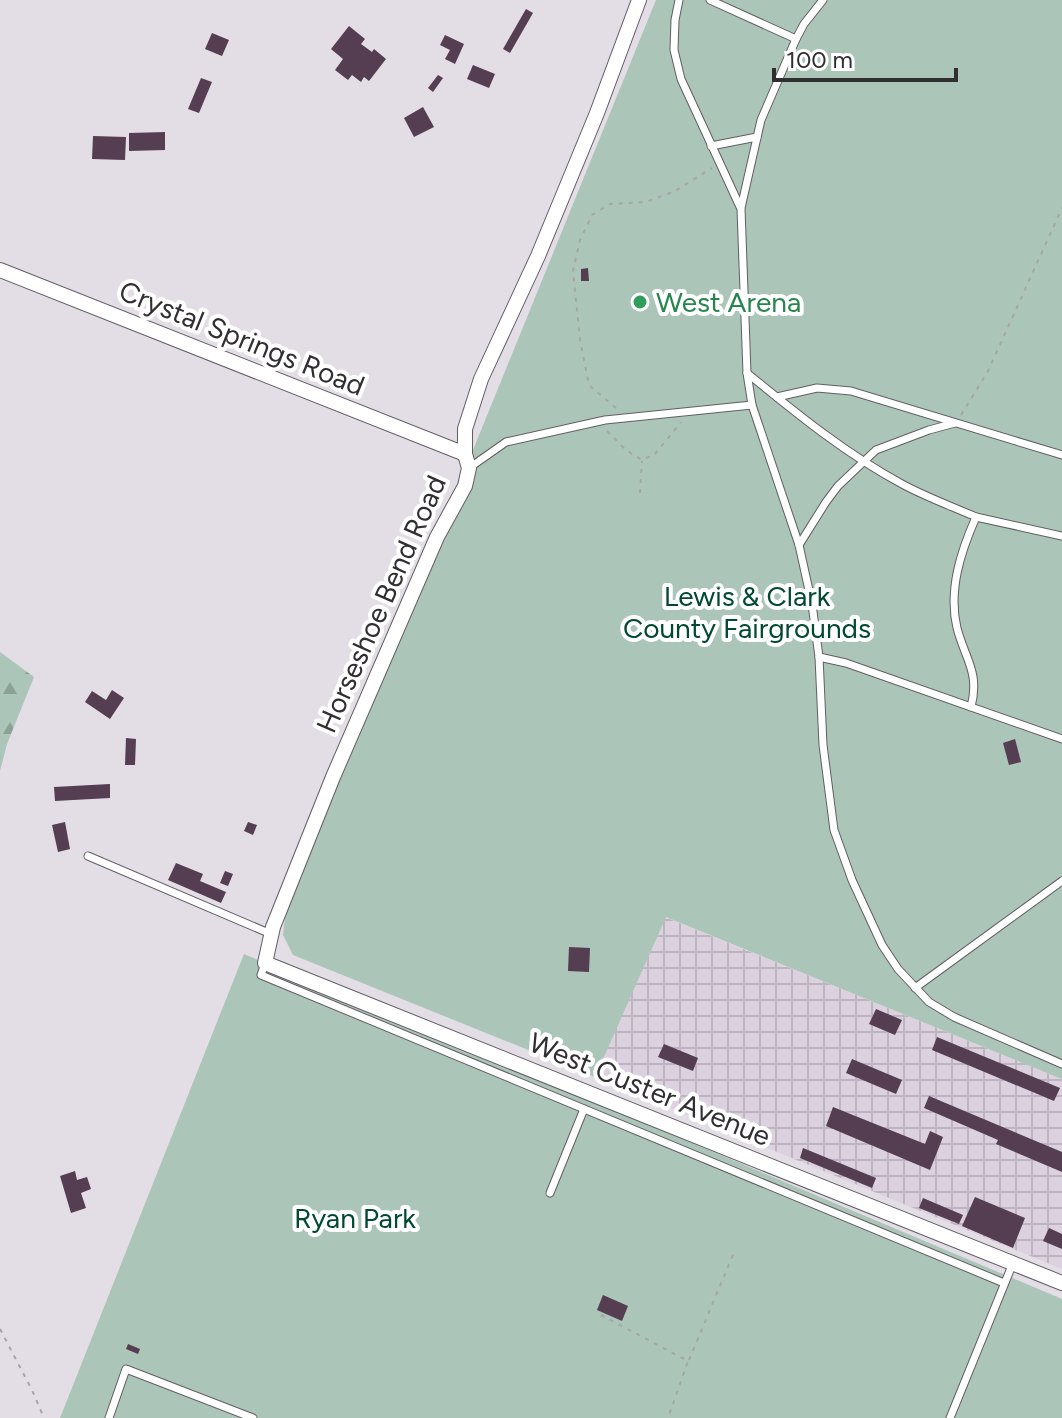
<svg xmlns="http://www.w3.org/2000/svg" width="1062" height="1418" font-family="Figtree,sans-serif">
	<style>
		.industrial { fill: url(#industrial-grid) }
		.forest { fill: url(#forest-firs) }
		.park { fill: #abc5b8 }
		.building { fill: #553d52 }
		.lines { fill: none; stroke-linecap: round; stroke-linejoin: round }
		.lane-casing { stroke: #635d65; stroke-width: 9 }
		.street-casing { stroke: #635d65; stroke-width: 16 }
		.path { stroke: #a8a4aa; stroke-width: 2; stroke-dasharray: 4 6; stroke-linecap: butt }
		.lane { stroke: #fff; stroke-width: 7 }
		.street { stroke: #fff; stroke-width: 14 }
		.leisure-dot { fill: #2e9e5b; stroke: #fff; stroke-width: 3 }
		.labels { text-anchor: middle; stroke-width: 8; stroke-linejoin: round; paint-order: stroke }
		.leisure-label { font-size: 28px; fill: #27864d; stroke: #fff; text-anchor: start }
		.street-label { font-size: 28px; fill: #302e31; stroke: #fff }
		.park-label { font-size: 28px; fill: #014931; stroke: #fff }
	</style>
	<defs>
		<pattern id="industrial-grid" width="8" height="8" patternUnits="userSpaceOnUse" patternTransform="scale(2)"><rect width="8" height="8" fill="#dcd1df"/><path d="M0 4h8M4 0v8" fill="none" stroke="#bdb4c0"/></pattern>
		<pattern id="forest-firs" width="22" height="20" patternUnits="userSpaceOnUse" patternTransform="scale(2)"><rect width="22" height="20" fill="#abc5b8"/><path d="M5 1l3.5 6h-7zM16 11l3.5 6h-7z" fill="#8ca096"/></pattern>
	</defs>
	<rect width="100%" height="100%" fill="#e3dde5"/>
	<polygon class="industrial" points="665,917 1062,1079 1062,1269 595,1077"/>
	<polygon class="forest" points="0,652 34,677 7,744 0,771"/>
	<g class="park">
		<polygon points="656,0 1062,0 1062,1079 666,917 595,1077 293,955 283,935 286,910"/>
		<polygon points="244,954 1062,1299 1062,1418 60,1418"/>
	</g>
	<g class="building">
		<polygon points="526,9 533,13 510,53 503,49"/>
		<polygon points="349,26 365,39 361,44 372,52 374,49 386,59 369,81 364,77 361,82 352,75 348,80 335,70 343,59 331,49"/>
		<polygon points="212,33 229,40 222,56 205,49"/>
		<polygon points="445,35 464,44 455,64 445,59 450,50 440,45"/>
		<polygon points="473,65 495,74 489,88 467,79"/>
		<polygon points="438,75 443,78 433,92 428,88"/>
		<polygon points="201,78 212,82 199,113 188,109"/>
		<polygon points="423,107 434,127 414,137 404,118"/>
		<polygon points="165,132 165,150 129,151 129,133"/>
		<polygon points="93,136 126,137 125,160 92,159"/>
		<polygon points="588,268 589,281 581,281 581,269"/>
		<polygon points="112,690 124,698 110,719 85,702 92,691 106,700"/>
		<polygon points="126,738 136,739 135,765 125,765"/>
		<polygon points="1015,739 1021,762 1009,765 1003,743"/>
		<polygon points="110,784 110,798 55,801 54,787"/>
		<polygon points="65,822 70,849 58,852 52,825"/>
		<polygon points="248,822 257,825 253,835 244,831"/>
		<polygon points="176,863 203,874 200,881 226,892 221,903 168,880"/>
		<polygon points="225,871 233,874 228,886 220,883"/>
		<polygon points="569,947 590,948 589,972 568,971"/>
		<polygon points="876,1009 902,1020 895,1035 869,1024"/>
		<polygon points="937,1037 1060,1088 1054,1101 932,1050"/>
		<polygon points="664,1044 698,1058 693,1071 658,1057"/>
		<polygon points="852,1059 902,1080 896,1094 846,1073"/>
		<polygon points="929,1096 1062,1152 1062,1172 996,1144 998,1140 924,1108"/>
		<polygon points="833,1107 925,1144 930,1131 943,1137 930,1170 826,1126"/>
		<polygon points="803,1148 876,1178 872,1188 800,1158"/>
		<polygon points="75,1171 77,1180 87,1177 91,1189 81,1193 86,1208 71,1213 60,1176"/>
		<polygon points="975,1197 1025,1218 1013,1248 962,1226"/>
		<polygon points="923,1198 963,1215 959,1224 919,1208"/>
		<polygon points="1049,1228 1062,1234 1062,1249 1043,1241"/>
		<polygon points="603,1295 628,1306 622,1321 597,1310"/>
		<polygon points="128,1344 140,1349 138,1354 126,1349"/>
	</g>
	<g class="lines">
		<defs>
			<g id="lane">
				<polyline points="679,0 675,20 674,50 681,79 741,209 747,373 752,405 799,545 812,604 819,657 823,745 834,830 852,880 882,945 898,969 929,1002 954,1017 1062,1064"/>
				<polyline points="710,0 796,39"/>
				<polyline points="711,146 757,137"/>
				<polyline points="741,208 761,120 796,39 804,24 823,0"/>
				<path d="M747,373C796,413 846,454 902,484C926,497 951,506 976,517C961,551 948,590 957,628C965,659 980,672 971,707"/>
				<polyline points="777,397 817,388 851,391 1062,455"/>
				<polyline points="469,468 506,442 605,420 752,405"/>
				<polyline points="976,517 1062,536"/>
				<polyline points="799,545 826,502 838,486 876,450 929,430 955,423"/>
				<polyline points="819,657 846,663 1062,739"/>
				<polyline points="88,856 271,934"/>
				<polyline points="265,963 261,975 1004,1283"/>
				<polyline points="915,988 1062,881"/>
				<polyline points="550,1193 584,1109"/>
				<polyline points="109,1418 126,1369 253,1418"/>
				<polyline points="950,1418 1013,1263"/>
			</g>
			<g id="street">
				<polyline points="639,0 597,113 538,256 481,379 465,429 465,454 469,468 465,486 437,537 333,777 273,927 265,963 1062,1283"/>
				<polyline points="0,270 465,454"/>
			</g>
		</defs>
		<use href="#lane" class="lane-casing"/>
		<use href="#street" class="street-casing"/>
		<g class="path">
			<polyline points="616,408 589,385 580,340 573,271 580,240 592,215 610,204 646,202 675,191 712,168"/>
			<polyline points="961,415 988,371 1062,208"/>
			<polyline points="607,431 626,450 642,460 655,454 681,422"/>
			<polyline points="640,493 642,461"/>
			<polyline points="601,1315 688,1361 668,1418"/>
			<polyline points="0,1329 32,1390 44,1418"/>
			<polyline points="689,1360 735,1250"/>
		</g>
		<use href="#lane" class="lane"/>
		<use href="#street" class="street"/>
	</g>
	<circle class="leisure-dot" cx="640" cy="302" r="8"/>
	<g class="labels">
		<g class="leisure-label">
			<text x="656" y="312">West Arena</text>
		</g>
		<g class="street-label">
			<text transform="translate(242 338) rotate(22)" y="10">Crystal Springs Road</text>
			<text transform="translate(381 604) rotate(-66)" y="10">Horseshoe Bend Road</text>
			<text transform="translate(650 1089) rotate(22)" y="10">West Custer Avenue</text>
		</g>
		<g class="park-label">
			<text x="747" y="606">Lewis &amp; Clark<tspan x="747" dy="32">County Fairgrounds</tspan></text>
			<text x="355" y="1228">Ryan Park</text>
		</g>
	</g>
	<path d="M774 68v12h182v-12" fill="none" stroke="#302e31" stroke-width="4"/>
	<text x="786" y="68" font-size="24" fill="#302e31" stroke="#ffffff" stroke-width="6" paint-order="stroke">100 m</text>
</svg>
